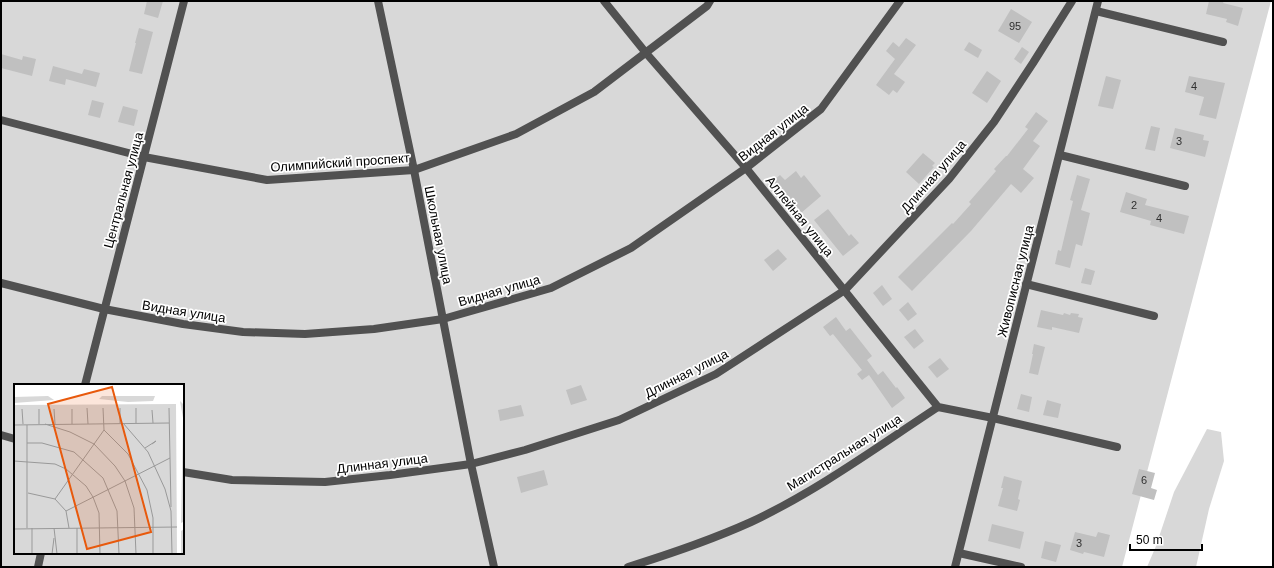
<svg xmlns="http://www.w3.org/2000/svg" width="1274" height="568" font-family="Arial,sans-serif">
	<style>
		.green { fill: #d8d8d8; fill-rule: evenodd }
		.building { fill: #c0c0c0 }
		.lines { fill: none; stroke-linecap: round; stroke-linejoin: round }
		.minor { stroke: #515151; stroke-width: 8 }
		.labels { text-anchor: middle; stroke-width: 3.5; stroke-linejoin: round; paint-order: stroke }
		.number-label { font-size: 11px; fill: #303030 }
		.street-label { font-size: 13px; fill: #000; stroke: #fff }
		.inset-road { fill: none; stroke: #999; stroke-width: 1 }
		.view { fill: #e8590c; fill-opacity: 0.15; stroke: #e8590c; stroke-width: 2 }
		.inset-edge { fill: none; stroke: #000; stroke-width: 2 }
	</style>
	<rect width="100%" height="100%" fill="#fff"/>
	<g class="green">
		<path d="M1,1H1271L1122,567H1ZM15,385H183V553H15Z"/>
		<polygon points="1207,429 1221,432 1224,461 1209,509 1196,567 1147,567 1156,546 1174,492"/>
	</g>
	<g class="building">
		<polygon points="147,1 163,1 158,18 144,14"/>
		<polygon points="1209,1 1224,1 1223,3 1243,8 1238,26 1226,22 1227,19 1206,14"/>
		<polygon points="1011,9 1032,22 1019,43 998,31"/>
		<polygon points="139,28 153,32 142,74 129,71 136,43 135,43"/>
		<polygon points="906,38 916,45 894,74 905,82 897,93 893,90 889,95 876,85 895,59 886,51 893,42 899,47"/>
		<polygon points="969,42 982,50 978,58 964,50"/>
		<polygon points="1022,47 1029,52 1021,64 1014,59"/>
		<polygon points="1,54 22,60 23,56 36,59 32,76 1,68"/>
		<polygon points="53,66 82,74 84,69 100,73 96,87 66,79 65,85 49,81"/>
		<polygon points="987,71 1001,81 987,103 972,93"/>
		<polygon points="1106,76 1121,80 1113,109 1098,106"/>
		<polygon points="1189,76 1225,83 1216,119 1199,115 1204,97 1185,92"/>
		<polygon points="92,100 104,103 100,118 88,115"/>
		<polygon points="123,106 138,110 134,126 118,122"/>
		<polygon points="1036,112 1048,121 1033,141 1040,146 1023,169 1034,178 1021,193 1011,184 971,231 912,291 898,277 952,223 953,224 971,204 969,202 996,171 994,169 1006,156 1007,156 1028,129 1025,127"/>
		<polygon points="1151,126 1160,128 1155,151 1145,149"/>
		<polygon points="1175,128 1204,135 1203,140 1209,141 1205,157 1170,148"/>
		<polygon points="923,153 935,163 932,166 934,167 919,184 906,172"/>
		<polygon points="796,171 801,178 804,175 821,196 801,213 793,204 790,206 778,192 781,190 773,181 780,175 785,180"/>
		<polygon points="1077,175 1090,179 1081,210 1090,213 1082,246 1076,244 1070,268 1055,264 1058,250 1061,251 1066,230 1073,201 1070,200"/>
		<polygon points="1126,192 1147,199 1145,205 1189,216 1184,234 1150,225 1151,221 1120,212"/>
		<polygon points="828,209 849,236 851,234 859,243 843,256 814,220"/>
		<polygon points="778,249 787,259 773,271 764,260"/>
		<polygon points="1085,268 1095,271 1091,285 1081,283"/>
		<polygon points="882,285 892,299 883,306 873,293"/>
		<polygon points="908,302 917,314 908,321 899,310"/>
		<polygon points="1041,310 1063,315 1064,313 1070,315 1071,313 1079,314 1078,317 1083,318 1079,333 1052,327 1052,330 1037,327"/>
		<polygon points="836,317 846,331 850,328 872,356 867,360 878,375 883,371 896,388 897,387 905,398 892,408 869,375 862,380 857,374 862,370 833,334 830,336 823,327"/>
		<polygon points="915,329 924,341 914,349 904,337"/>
		<polygon points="1034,344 1045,347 1038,375 1029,373 1033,354 1032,354"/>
		<polygon points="940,358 949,369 937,378 928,367"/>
		<polygon points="581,385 587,400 571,405 566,390"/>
		<polygon points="1021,394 1032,397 1029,412 1017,409"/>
		<polygon points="1047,400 1061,404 1058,418 1043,415"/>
		<polygon points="521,405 524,416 500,421 498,410"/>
		<polygon points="1139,469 1155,473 1151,488 1157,490 1154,500 1132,494"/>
		<polygon points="544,470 548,485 521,493 517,477"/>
		<polygon points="1004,476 1022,481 1018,499 1020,500 1017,511 998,506 1003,488 1001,488"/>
		<polygon points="992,524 1024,532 1020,549 988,541"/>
		<polygon points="1075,532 1096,537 1098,532 1110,535 1104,557 1084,552 1083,554 1070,550"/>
		<polygon points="1045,541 1061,545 1056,562 1041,558"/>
	</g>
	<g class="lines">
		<g class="minor">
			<polyline points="378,1 414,170 471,464 494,567"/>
			<polyline points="604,1 646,53 746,168 938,407 993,418 1117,447"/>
			<polyline points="1096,11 1223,42"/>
			<polyline points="1,120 144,157 267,180 414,170 516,134 594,92 707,6 710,1"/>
			<polyline points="1060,155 1185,186"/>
			<polyline points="1,283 104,309 183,324 243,332 305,334 374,329 443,319 551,288 631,248 746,168 821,109 900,1"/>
			<polyline points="1026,284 1154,316"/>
			<polyline points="85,385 184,1"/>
			<polyline points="1,435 15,439"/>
			<polyline points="183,472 232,480 325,482 390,475 471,464 525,450 619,420 716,374 845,290 949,179 994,122 1033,63 1072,1"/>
			<polyline points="959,553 1021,567"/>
			<polyline points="38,567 41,553"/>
			<path d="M628,567C670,554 711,540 751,522C817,491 877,447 938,407"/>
			<polyline points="955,567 1098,1"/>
		</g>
	</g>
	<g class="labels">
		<g class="number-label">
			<text x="1015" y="30">95</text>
			<text x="1194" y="90">4</text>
			<text x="1179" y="145">3</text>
			<text x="1134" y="209">2</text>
			<text x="1159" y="222">4</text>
			<text x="1144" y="484">6</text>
			<text x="1079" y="547">3</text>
		</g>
		<g class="street-label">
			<text transform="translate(773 132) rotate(-38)" y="5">Видная улица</text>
			<text transform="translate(340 162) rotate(-4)" y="5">Олимпийский проспект</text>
			<text transform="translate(933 176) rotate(-49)" y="5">Длинная улица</text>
			<text transform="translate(123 190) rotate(-75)" y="5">Центральная улица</text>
			<text transform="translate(800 216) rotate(51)" y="5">Аллейная улица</text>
			<text transform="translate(439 235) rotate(79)" y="5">Школьная улица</text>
			<text transform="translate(1015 281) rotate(-76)" y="5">Живописная улица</text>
			<text transform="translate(499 290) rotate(-16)" y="5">Видная улица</text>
			<text transform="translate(184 311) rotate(9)" y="5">Видная улица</text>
			<text transform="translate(686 373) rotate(-27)" y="5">Длинная улица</text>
			<text transform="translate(844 452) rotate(-32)" y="5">Магистральная улица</text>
			<text transform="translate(382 463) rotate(-7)" y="5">Длинная улица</text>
		</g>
	</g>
	<g transform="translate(14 384)">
		<rect width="170" height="170" fill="#fff"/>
		<path d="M34,12L40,16L0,19V13ZM88,12H141L139,17L114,18L85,15ZM166,17L170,21V170H167V147L170,145L169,138L167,139L169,34ZM162,20L163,170H0V21Z" fill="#d8d8d8"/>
		<path class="inset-road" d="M73,24L74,40M106,24V39M155,24L157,123M8,25L9,40M40,25L41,40M58,25V40M138,26L139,39M109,39L134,68L151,105L157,127L158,170M122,39V24M25,40V25M31,40L56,48L80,60L101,82L111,97L120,124L122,170M0,41L155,39M13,41V144M90,46L114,70L133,106L139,134V170M13,59H28L60,68L89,94L103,127L105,170M131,64L142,57L138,60M0,77L41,80L52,85L72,102L79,113L85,129L86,170M14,109L41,115L52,127L55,144M41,115L90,46L89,24M52,127L156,74M18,144V170M40,144L43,170M63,144V170M0,145L163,143M38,170L40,154"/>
		<path class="view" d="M98,3L137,148L73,165L34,20Z"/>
		<rect width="170" height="170" class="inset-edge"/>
	</g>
	<rect width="1274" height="568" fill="none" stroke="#000000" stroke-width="4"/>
	<path d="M1130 544v6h72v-6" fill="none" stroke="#000000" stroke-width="2"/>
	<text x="1136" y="544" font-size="12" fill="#000000" stroke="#ffffff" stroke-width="3" paint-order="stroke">50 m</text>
</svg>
